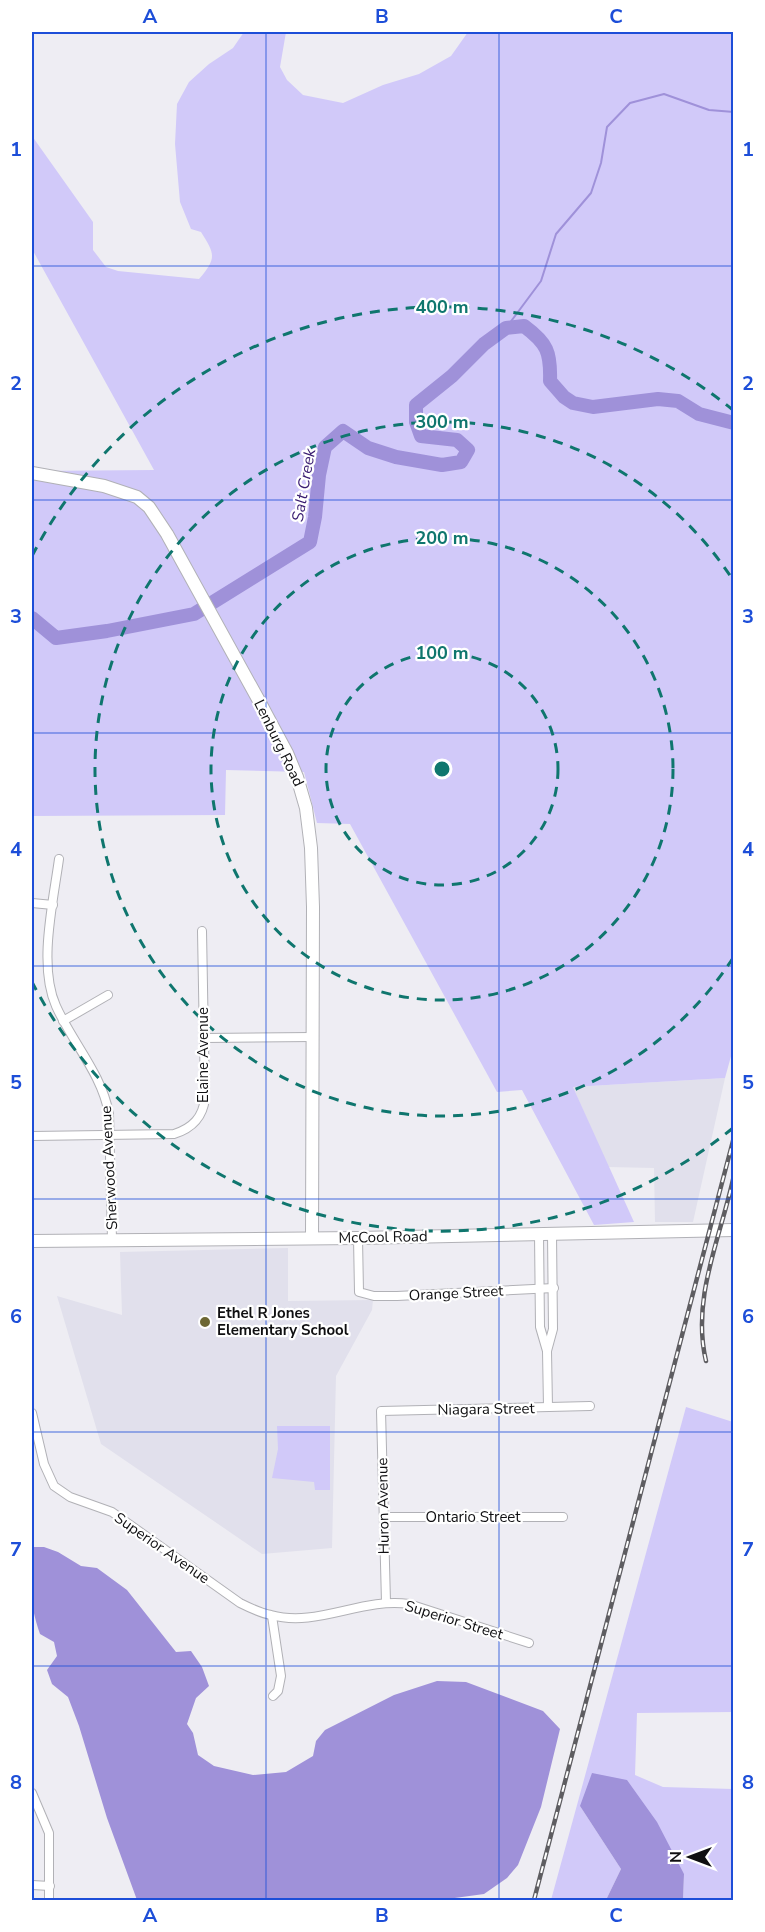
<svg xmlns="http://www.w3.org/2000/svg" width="765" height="1932" font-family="'Nunito Sans',sans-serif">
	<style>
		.built { fill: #e1e0ec }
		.green { fill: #d1c9f9 }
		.water { fill: #9f91d9 }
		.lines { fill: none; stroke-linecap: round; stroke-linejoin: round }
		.stream { stroke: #9f91d9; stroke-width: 2 }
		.river { stroke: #9f91d9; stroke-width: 14 }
		.street-casing { stroke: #b1b1b6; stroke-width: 10 }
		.secondary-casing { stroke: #b1b1b6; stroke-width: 14 }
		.street { stroke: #fff; stroke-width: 8 }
		.secondary { stroke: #fff; stroke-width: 12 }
		.rail-casing { stroke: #5e5d61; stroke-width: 4.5 }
		.rail { stroke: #fff; stroke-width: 2; stroke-dasharray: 7; stroke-linecap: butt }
		.grid { fill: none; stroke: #1d4ed8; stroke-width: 1.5; stroke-opacity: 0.55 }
		.ring { fill: none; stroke: #0f766e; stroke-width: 3; stroke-dasharray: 10 8 }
		.poi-dot { fill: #6d6734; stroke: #fff; stroke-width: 2 }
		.labels { text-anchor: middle; stroke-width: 4.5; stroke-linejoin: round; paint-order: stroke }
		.street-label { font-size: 15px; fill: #0f0f11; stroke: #fff }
		.poi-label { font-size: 15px; font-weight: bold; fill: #0f0f11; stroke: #fff; text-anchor: start }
		.water-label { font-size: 16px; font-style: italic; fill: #381b70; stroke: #fff }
		.centre { fill: #0f766e; stroke: #fff; stroke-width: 3 }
		.ring-label { font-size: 18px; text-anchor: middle; font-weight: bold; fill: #0f766e; stroke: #fff; stroke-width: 4.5; stroke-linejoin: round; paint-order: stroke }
		.neatline { fill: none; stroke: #1d4ed8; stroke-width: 2 }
		.grid-label { font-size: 20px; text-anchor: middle; font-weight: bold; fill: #1d4ed8 }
	</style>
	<rect width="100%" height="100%" fill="#eeedf3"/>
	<g class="built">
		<polygon points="725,1078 693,1222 655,1222 654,1168 608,1167 573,1087"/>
		<polygon points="288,1248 288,1301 373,1300 372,1310 336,1376 332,1548 262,1554 101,1444 57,1296 122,1315 120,1252"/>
	</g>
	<g class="green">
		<path d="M244,32H286L280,67L287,80L303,95L343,103L383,85L419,74L451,56L468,32H733V1049L725,1078L573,1087L634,1222L594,1225L522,1090L497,1092L350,824L317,823L304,772L226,770L225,815L32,816V471L154,470L32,249V136L93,222V250L106,267L118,271L199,279C217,258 215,254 201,232L191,229L180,202L175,144L177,104L189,82L209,64L233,48Z"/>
		<polygon points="686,1407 733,1422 733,1712 637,1713 635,1775 663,1787 733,1789 733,1900 683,1900 684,1874 580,1806 621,1869 606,1900 551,1900"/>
		<polygon points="277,1426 330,1426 330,1490 315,1490 314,1482 272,1478 278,1449"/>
	</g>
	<g class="water">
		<path d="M34,1547H44L58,1552L81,1566L97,1568L127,1590L176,1652L191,1651L202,1667L209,1686L196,1698L187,1724L193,1733L198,1755L214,1766L253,1775L286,1772L313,1756L316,1741L325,1730L394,1695L437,1681L466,1682L543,1711L560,1729L541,1807L518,1865L507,1878L484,1894L440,1900H137L107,1818L79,1726L68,1697L52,1684L47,1670L57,1656L54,1642L40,1634C32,1610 28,1591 34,1566C31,1560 30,1553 34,1547Z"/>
		<polygon points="592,1773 627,1780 657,1822 684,1874 683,1900 606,1900 621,1869 580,1806"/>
	</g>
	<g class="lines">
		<polyline class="stream" points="506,328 541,281 556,234 591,193 601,163 607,127 630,103 664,94 709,110 734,112"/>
		<path class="river" d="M32,618L56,638L107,631L194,614L310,542L315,517L319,475L325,447L343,431L368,448L396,457L442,465L461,462L468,450L457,440L421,436L416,422V405L452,376L484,344L506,328L524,326C547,343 551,352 550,381L564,397L573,403L593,407L658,399L678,401L699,414L734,423"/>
		<defs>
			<g id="street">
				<path d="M59,859C53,903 38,966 56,1006C72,1042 102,1074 109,1114L112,1240"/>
				<polyline points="32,903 53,905"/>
				<polyline points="63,1021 108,995"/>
				<polyline points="204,1038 313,1037"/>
				<path d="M32,1136L174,1134C193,1128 203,1117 205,1098L202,931"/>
				<polyline points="539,1234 540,1327 547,1351"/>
				<polyline points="358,1238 359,1292 374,1296 397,1296 554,1288"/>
				<polyline points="548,1407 547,1351 553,1329 552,1234"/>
				<path d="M32,1413L44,1464L54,1486L70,1497L112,1512L240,1603C250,1608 260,1613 271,1615C317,1628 362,1597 409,1604L529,1643"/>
				<polyline points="384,1517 563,1517"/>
				<polyline points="386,1602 381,1411 590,1406"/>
				<polyline points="272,1616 281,1676 278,1691 273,1696"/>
				<polyline points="32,1793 49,1833 49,1900"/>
				<polyline points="32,1885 50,1886"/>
			</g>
			<g id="secondary">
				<polyline points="32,473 104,486 137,497 149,507 167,534 258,699 287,753 297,777 306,808 311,848 313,907 312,1238"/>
				<polyline points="32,1241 358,1238 734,1230"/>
			</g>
		</defs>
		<use href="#street" class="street-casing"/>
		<use href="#secondary" class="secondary-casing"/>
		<use href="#street" class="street"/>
		<use href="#secondary" class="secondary"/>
		<defs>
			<g id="rail">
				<path d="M706,1361C691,1298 721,1237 734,1175"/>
				<polyline points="534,1900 734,1137"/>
			</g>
		</defs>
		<use href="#rail" class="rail-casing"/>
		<use href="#rail" class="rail"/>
	</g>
	<path class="grid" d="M266,32V1900M499,32V1900M32,266H734M32,500H734M32,733H734M32,966H734M32,1199H734M32,1432H734M32,1666H734"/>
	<g class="ring">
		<circle cx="442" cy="769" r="116"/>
		<circle cx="442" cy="769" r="231"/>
		<path d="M733 958A347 347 0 1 1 733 580"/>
		<path d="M733 1128A462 462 0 0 1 32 982M32 556A462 462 0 0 1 733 410"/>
	</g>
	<circle class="poi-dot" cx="205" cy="1322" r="6"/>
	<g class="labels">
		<g class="street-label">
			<text transform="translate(279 743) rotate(64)" y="5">Lenburg Road</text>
			<text transform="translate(203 1055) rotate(-90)" y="5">Elaine Avenue</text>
			<text transform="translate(109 1168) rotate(-93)" y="5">Sherwood Avenue</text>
			<text transform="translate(383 1237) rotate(-1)" y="5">McCool Road</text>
			<text transform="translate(456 1293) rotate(-3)" y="5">Orange Street</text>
			<text transform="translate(486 1409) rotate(-1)" y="5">Niagara Street</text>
			<text transform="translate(383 1506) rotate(-91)" y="5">Huron Avenue</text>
			<text x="473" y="1522">Ontario Street</text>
			<text transform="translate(162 1548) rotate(35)" y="5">Superior Avenue</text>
			<text transform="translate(454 1620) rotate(17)" y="5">Superior Street</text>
		</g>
		<g class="poi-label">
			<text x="217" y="1318">Ethel R Jones<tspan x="217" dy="17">Elementary School</tspan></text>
		</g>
		<g class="water-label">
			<text transform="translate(303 485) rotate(-80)" y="6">Salt Creek</text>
		</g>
	</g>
	<circle cx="442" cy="769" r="9" class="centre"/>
	<g class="ring-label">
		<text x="442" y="313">400 m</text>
		<text x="442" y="428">300 m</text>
		<text x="442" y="544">200 m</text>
		<text x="442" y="659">100 m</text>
	</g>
	<rect width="765" height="1932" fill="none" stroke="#ffffff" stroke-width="66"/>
	<g transform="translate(690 1857) rotate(270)" stroke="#ffffff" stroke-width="4.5" paint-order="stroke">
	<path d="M0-4.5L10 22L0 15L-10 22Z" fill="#0f0f11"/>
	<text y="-9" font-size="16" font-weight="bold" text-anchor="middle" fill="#0f0f11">N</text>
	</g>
	<rect x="33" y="33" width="699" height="1866" class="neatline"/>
	<g class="grid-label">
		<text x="150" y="23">A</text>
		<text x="382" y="23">B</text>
		<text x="616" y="23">C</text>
		<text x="16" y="156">1</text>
		<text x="748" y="156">1</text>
		<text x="16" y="390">2</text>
		<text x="748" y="390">2</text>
		<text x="16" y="623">3</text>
		<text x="748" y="623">3</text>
		<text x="16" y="856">4</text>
		<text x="748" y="856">4</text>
		<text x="16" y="1089">5</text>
		<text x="748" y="1089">5</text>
		<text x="16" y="1323">6</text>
		<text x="748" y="1323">6</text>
		<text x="16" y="1556">7</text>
		<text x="748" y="1556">7</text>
		<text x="16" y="1789">8</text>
		<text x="748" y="1789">8</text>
		<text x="150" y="1922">A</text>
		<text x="382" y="1922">B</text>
		<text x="616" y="1922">C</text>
	</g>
</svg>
